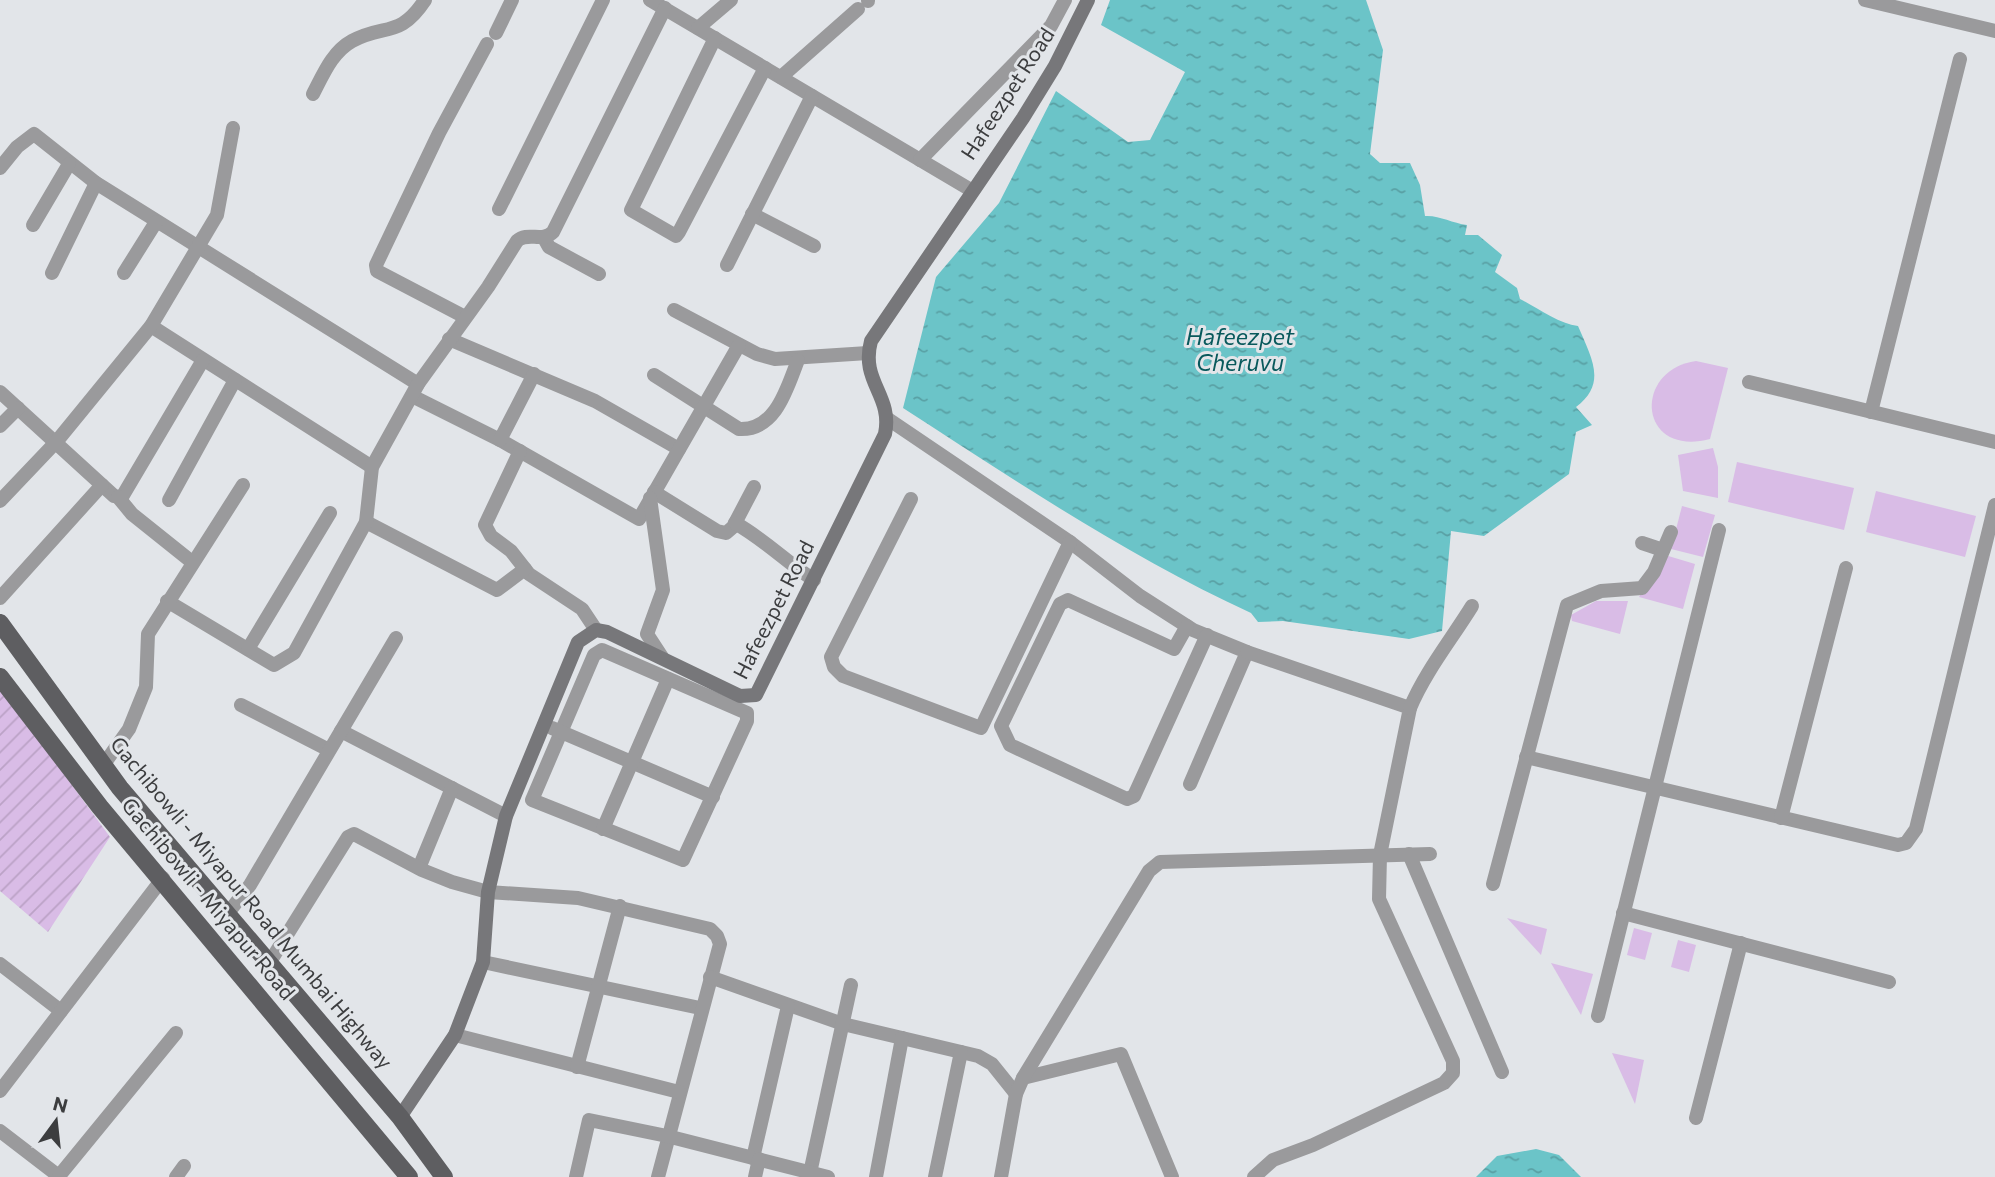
<svg xmlns="http://www.w3.org/2000/svg" width="1995" height="1177" font-family="Commissioner,sans-serif">
	<style>
		.green { fill: #d9bce6 }
		.garden { fill: url(#garden-furrows) }
		.water { fill: url(#water-ripples) }
		.lines { fill: none; stroke-linecap: round; stroke-linejoin: round }
		.street { stroke: #9a9a9c; stroke-width: 14 }
		.secondary { stroke: #77777a; stroke-width: 14 }
		.primary { stroke: #5e5e61; stroke-width: 18 }
		.labels { text-anchor: middle; stroke-width: 6; stroke-linejoin: round; paint-order: stroke }
		.street-label { font-size: 21px; fill: #3c3d3f; stroke: #e2e5e9 }
		.water-label { font-size: 23px; font-style: italic; fill: #08595c; stroke: #e2e5e9 }
	</style>
	<defs>
		<pattern id="garden-furrows" width="10" height="10" patternUnits="userSpaceOnUse" patternTransform="scale(1.75)"><rect width="10" height="10" fill="#d9bce6"/><path d="M-1 1l2-2M0 10L10 0M9 11l2-2" fill="none" stroke="#bba2c6"/></pattern>
		<pattern id="water-ripples" width="26" height="14" patternUnits="userSpaceOnUse" patternTransform="scale(1.75)"><rect width="26" height="14" fill="#6bc4c8"/><path d="M2 4q2-2 4 0t4 0M15 11q2-2 4 0t4 0" fill="none" stroke="#59a0a4"/></pattern>
	</defs>
	<rect width="100%" height="100%" fill="#e2e5e9"/>
	<g class="green">
		<path d="M1696,361L1728,368L1710,439C1638,458 1632,370 1696,361Z"/>
		<polygon points="1713,448 1718,467 1718,498 1683,491 1678,455"/>
		<polygon points="1737,462 1854,488 1844,530 1728,502"/>
		<polygon points="1876,491 1976,516 1965,557 1866,532"/>
		<polygon points="1682,506 1715,515 1703,557 1671,549"/>
		<polygon points="1665,555 1695,564 1683,609 1639,597"/>
		<polygon points="1596,601 1628,601 1620,634 1572,621 1571,615"/>
		<polygon points="1507,918 1547,929 1541,955"/>
		<polygon points="1634,928 1652,933 1645,960 1627,955"/>
		<polygon points="1678,940 1696,945 1689,972 1671,967"/>
		<polygon points="1551,963 1593,974 1581,1015"/>
		<polygon points="1612,1053 1644,1060 1635,1104"/>
	</g>
	<polygon class="garden" points="0,687 110,837 48,932 0,891"/>
	<g class="water">
		<path d="M1110,0H1366L1383,50L1370,154L1380,163H1410L1420,185L1425,216C1439,215 1452,223 1467,225L1465,235H1478L1502,255L1495,272L1517,288L1520,299C1538,308 1559,324 1578,326C1591,357 1608,383 1576,407L1592,425L1576,432L1569,474L1484,536L1451,531L1442,631L1409,639L1283,621L1258,622L1251,613C1129,557 1016,481 903,408L936,277L999,203L1056,91L1128,142L1150,140L1185,72L1101,25Z"/>
		<polygon points="1536,1149 1559,1155 1581,1177 1476,1177 1497,1156"/>
	</g>
	<g class="lines">
		<g class="street">
			<polyline points="650,0 971,190"/>
			<polyline points="1865,0 1995,31"/>
			<polyline points="868,1 868,0"/>
			<polyline points="698,28 731,0"/>
			<polyline points="496,33 512,0"/>
			<polyline points="715,38 631,210 676,236 679,232 765,68"/>
			<polyline points="781,77 858,9"/>
			<path d="M313,94C323,75 332,52 352,41C385,23 399,39 425,0"/>
			<polyline points="920,160 1051,26 1065,0"/>
			<polyline points="0,168 17,147 34,134 96,183 418,384"/>
			<polyline points="499,209 603,0"/>
			<polyline points="752,214 814,246"/>
			<polyline points="33,225 69,164"/>
			<polyline points="544,238 549,247 599,274"/>
			<polyline points="727,265 812,96"/>
			<polyline points="52,273 96,183"/>
			<polyline points="124,273 156,222"/>
			<polyline points="674,310 757,354 775,359 868,353"/>
			<polyline points="465,317 377,271 376,265 439,133 487,44"/>
			<polyline points="151,326 372,467"/>
			<polyline points="449,339 595,401 679,449"/>
			<path d="M654,375L739,429C776,431 787,388 798,360"/>
			<polyline points="1749,382 1995,442"/>
			<polyline points="0,392 114,496 122,497 203,360"/>
			<polyline points="412,396 500,440 639,519 739,345"/>
			<polyline points="1871,412 1960,59"/>
			<polyline points="888,419 1070,542 1140,596 1193,630 1247,652 1190,784"/>
			<polyline points="0,426 18,408"/>
			<polyline points="500,440 534,374"/>
			<polyline points="520,451 485,525 491,536 511,551 529,574 582,609 596,630"/>
			<polyline points="654,492 717,531 726,533 733,527 754,487"/>
			<polyline points="118,497 132,514 192,562"/>
			<polyline points="650,498 663,590 647,634 662,657"/>
			<polyline points="911,499 831,657 834,667 843,676 981,728 1070,542"/>
			<polyline points="169,500 235,380"/>
			<polyline points="0,501 57,441 151,326 217,215 233,128"/>
			<polyline points="366,522 497,590 525,569"/>
			<path d="M735,523C764,539 786,562 814,580"/>
			<polyline points="1642,543 1663,550"/>
			<polyline points="0,598 102,485"/>
			<path d="M167,601L274,665L294,653L366,522L372,467L418,384L488,287L517,241C528,231 542,243 553,232L665,8"/>
			<polyline points="1187,626 1174,649 1068,600 1060,604 1001,726 1010,745 1127,799 1134,796 1207,635"/>
			<polyline points="248,649 330,513"/>
			<polygon points="602,650 747,713 747,721 683,860 532,800 594,655"/>
			<polyline points="1247,652 1410,708 1380,855 1379,899 1453,1061 1453,1073 1444,1083 1313,1145 1273,1160 1254,1177"/>
			<polyline points="241,705 329,750"/>
			<path d="M1410,708C1425,672 1451,640 1472,606"/>
			<polyline points="552,728 713,797"/>
			<polyline points="341,731 506,816"/>
			<polyline points="1526,757 1898,845 1906,843 1916,829 1995,505"/>
			<polyline points="104,764 129,729 146,687 148,634 243,485"/>
			<polyline points="1781,818 1846,568"/>
			<polyline points="603,829 668,679"/>
			<polyline points="1409,854 1502,1072"/>
			<polyline points="419,868 452,788"/>
			<polyline points="1493,884 1567,605 1601,591 1642,588 1654,572 1671,532"/>
			<polyline points="228,913 250,885 396,638"/>
			<polyline points="1623,913 1889,982"/>
			<polyline points="483,962 700,1008"/>
			<polyline points="0,964 61,1011"/>
			<polyline points="268,965 348,837 354,834 422,870 452,882 488,892 578,898 710,929 717,936 720,944 658,1177"/>
			<polyline points="710,977 843,1024 978,1056 992,1064 1016,1094"/>
			<polyline points="1598,1016 1719,530"/>
			<polyline points="455,1035 679,1092"/>
			<polyline points="577,1067 620,906"/>
			<polyline points="1023,1078 1121,1054 1172,1177"/>
			<polyline points="0,1091 163,878"/>
			<polyline points="1696,1118 1741,943"/>
			<polyline points="0,1131 60,1177"/>
			<polyline points="753,1158 788,1006"/>
			<polyline points="810,1173 851,985"/>
			<polyline points="59,1176 176,1033"/>
			<polyline points="176,1177 184,1166"/>
			<polyline points="576,1177 589,1120 667,1136 828,1177"/>
			<polyline points="755,1177 759,1159"/>
			<polyline points="876,1177 902,1038"/>
			<polyline points="935,1177 961,1052"/>
			<polyline points="1001,1177 1016,1094 1023,1078 1149,871 1160,862 1430,854"/>
		</g>
		<path class="secondary" d="M400,1117L455,1035L483,962L488,892L506,816L578,642L596,630L607,632L740,696L756,695L885,434C893,395 860,382 871,341L1023,118L1055,66L1088,0"/>
		<g class="primary">
			<polyline points="0,623 120,788 400,1117 444,1177"/>
			<polyline points="0,677 100,807 409,1177"/>
		</g>
	</g>
	<g class="labels">
		<g class="street-label">
			<text transform="translate(1008 94) rotate(-57)" y="7">Hafeezpet Road</text>
			<text transform="translate(774 610) rotate(-63)" y="7">Hafeezpet Road</text>
			<text transform="translate(208 899) rotate(50)" y="7">Gachibowli - Miyapur Road</text>
			<text transform="translate(251 903) rotate(50)" y="7">Gachibowli - Miyapur Road Mumbai Highway</text>
		</g>
		<g class="water-label">
			<text x="1240" y="345">Hafeezpet<tspan x="1240" dy="26">Cheruvu</tspan></text>
		</g>
	</g>
	<g transform="translate(56 1121) rotate(15)" stroke="#e2e5e9" stroke-width="5" paint-order="stroke">
	<path d="M0-5L12 26L0 18L-12 26Z" fill="#3c3d3f"/>
	<text y="-10" font-size="19" font-weight="bold" text-anchor="middle" fill="#3c3d3f">N</text>
	</g>
</svg>
